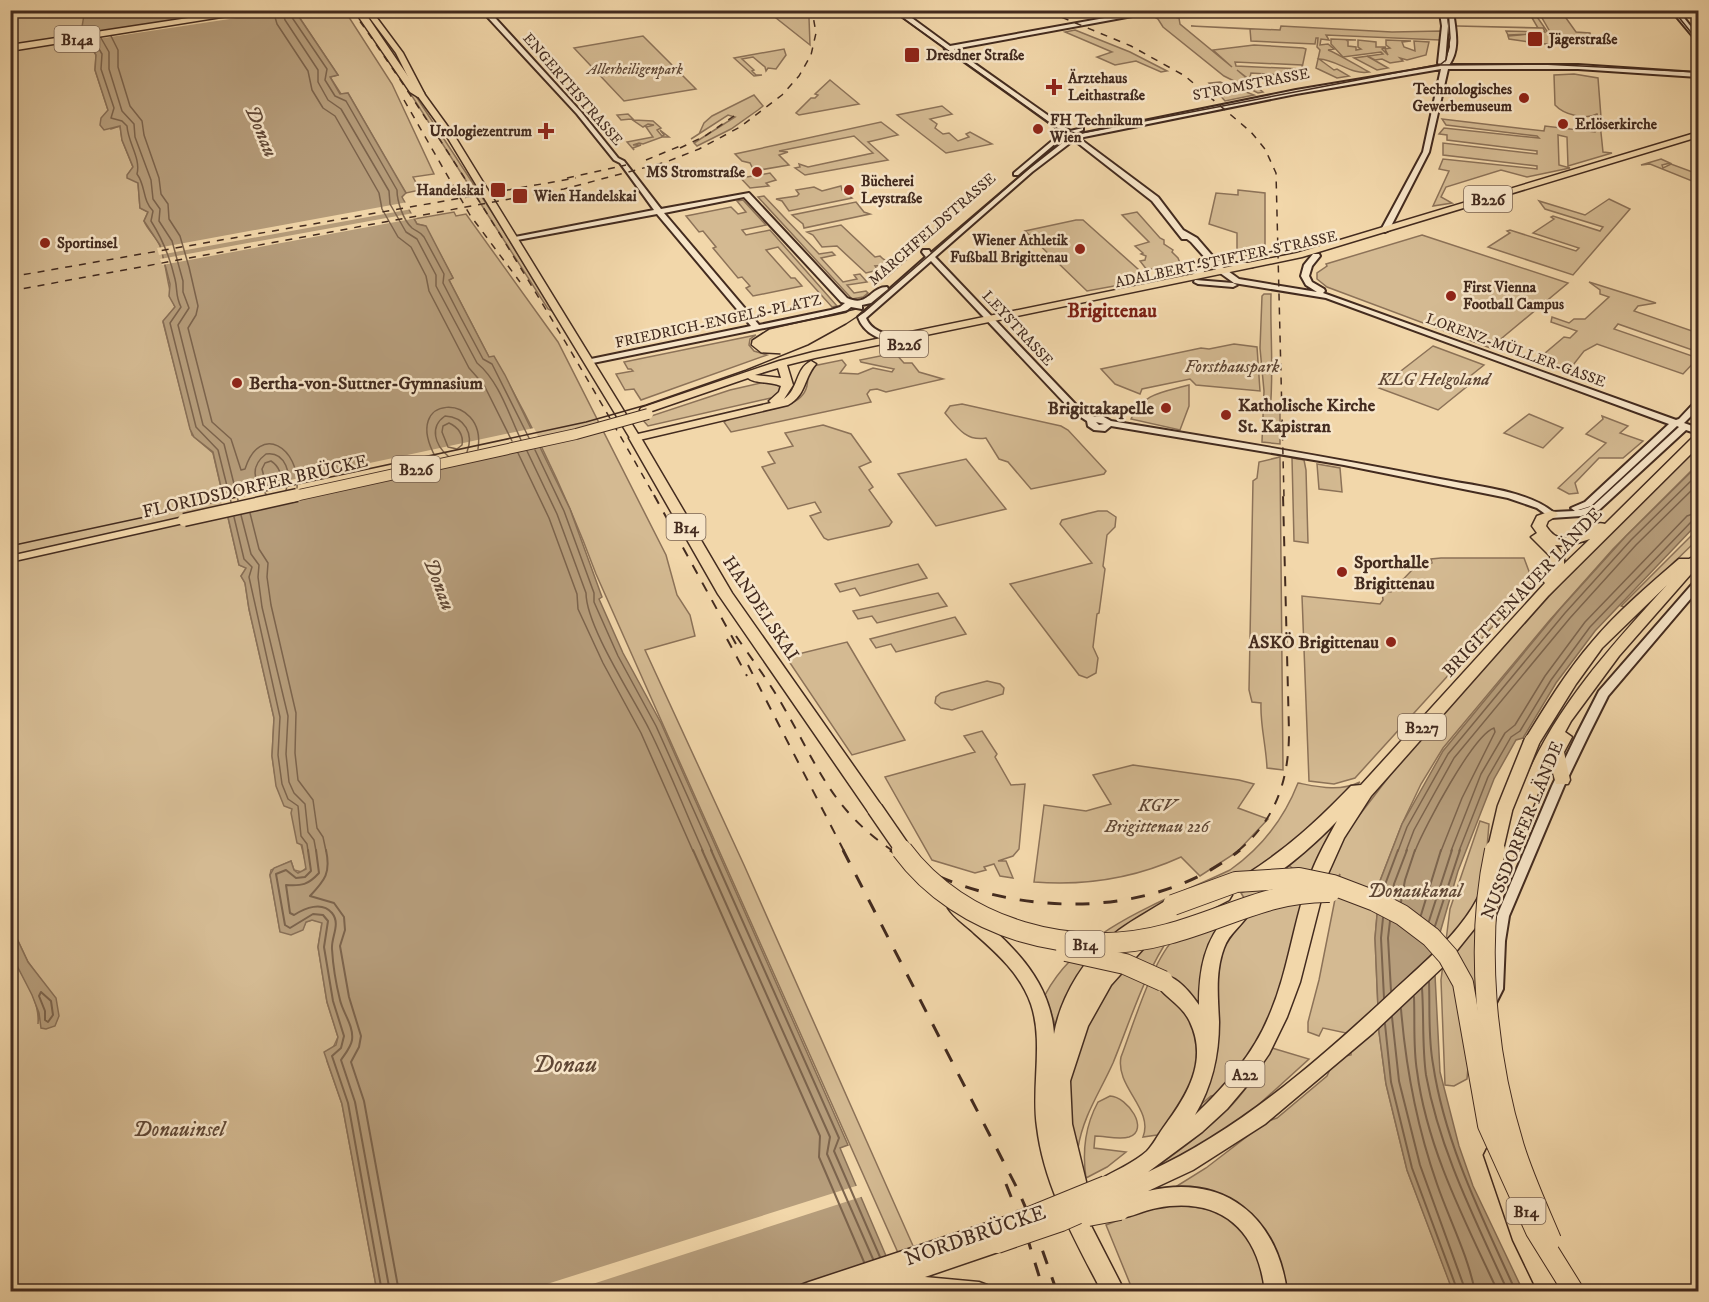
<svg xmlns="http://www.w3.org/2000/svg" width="1709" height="1302" font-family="'IM FELL DW Pica',serif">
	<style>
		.green { fill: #d4ba92; stroke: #8c7258; stroke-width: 1.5 }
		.water { fill: #b69d7b; stroke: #886f56; stroke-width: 1.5 }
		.pier { fill: #f2d7aa }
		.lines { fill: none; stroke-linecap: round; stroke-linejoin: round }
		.shore-far1 { stroke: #7c644d; stroke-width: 1.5 }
		.shore { stroke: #7c644d; stroke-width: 2 }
		.secondary-casing { stroke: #432b1f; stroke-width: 4 }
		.primary-casing { stroke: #432b1f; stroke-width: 3 }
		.highway-casing { stroke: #432b1f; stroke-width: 3 }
		.secondary { fill: #f7e5c8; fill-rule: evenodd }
		.primary { fill: #f2d7aa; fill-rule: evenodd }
		.highway { fill: #f2d7aa; fill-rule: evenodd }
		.tram { stroke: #432b1f; stroke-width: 1.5 }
		.rail-far2 { stroke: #432b1f; stroke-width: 1.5; stroke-dasharray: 7 7; stroke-linecap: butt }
		.rail-far1 { stroke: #432b1f; stroke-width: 2; stroke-dasharray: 10 10; stroke-linecap: butt }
		.rail { stroke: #432b1f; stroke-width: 3; stroke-dasharray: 14 14; stroke-linecap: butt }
		.primary-bridge-far1-casing { stroke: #432b1f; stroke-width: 12; stroke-linecap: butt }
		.primary-bridge-casing { stroke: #432b1f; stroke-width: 15; stroke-linecap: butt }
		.highway-bridge-far1-casing { stroke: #432b1f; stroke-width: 18; stroke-linecap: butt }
		.highway-bridge-casing { stroke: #432b1f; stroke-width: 22; stroke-linecap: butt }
		.primary-bridge-far1 { stroke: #f2d7aa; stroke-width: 10 }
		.primary-bridge { stroke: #f2d7aa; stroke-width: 12 }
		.highway-bridge-far1 { stroke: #f2d7aa; stroke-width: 15 }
		.highway-bridge { stroke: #f2d7aa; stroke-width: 20 }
		.poi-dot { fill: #8f2418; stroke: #f7e5c8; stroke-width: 2 }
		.labels { text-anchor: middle; stroke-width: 5; stroke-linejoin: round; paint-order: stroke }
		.far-poi-label { font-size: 15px; font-weight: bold; fill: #432b1f; stroke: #f7e5c8; text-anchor: start }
		.far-park-label { font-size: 15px; font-style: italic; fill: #604836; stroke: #f7e5c8 }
		.far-street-label { font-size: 15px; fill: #432b1f; stroke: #f7e5c8 }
		.shield { fill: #f7e5c8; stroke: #796352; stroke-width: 1.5 }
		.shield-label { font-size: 16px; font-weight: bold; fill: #432b1f }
		.park-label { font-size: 18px; font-style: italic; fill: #604836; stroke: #f7e5c8 }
		.poi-label { font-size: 18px; font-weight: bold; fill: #432b1f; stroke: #f7e5c8; text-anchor: start }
		.street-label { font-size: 18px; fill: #432b1f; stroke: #f7e5c8 }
		.water-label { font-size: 20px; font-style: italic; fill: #604836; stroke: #f7e5c8 }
		.far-district-label { font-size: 20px; font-weight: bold; fill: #7a1f14; stroke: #f7e5c8 }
		.near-park-label { font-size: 21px; font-style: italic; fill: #604836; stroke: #f7e5c8 }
		.near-street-label { font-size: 21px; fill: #432b1f; stroke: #f7e5c8 }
		.near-water-label { font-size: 24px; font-style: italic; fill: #604836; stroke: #f7e5c8 }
	</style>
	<rect width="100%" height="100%" fill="#f2d7aa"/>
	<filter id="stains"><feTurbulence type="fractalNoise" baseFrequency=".00333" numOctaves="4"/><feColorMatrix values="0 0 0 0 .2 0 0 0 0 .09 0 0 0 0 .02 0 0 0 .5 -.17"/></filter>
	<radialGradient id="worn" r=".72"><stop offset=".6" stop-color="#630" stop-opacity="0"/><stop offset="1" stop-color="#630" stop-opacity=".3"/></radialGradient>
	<g class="green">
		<polygon points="799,10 802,16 808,15 809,18 810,45 771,14"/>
		<path d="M10,11H77L84,15L88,42L96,55L95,70L108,110L111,129L120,126L122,140L133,167L129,173L138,183L140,208L148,212L144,221C148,231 156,236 160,246C167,266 167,288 175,307L163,322L192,435L213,453L239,565L247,568L241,576L245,583L249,609L274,718L272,756L275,776L292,809L306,864V868L302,872L294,870L291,861L271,870L270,875L280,931L303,928L306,922L312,920L322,922L318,947L327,1002L338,1037L327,1061L342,1104L377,1291H11V954C22,976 40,999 38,1024L41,980L28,962L11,926Z"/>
		<polygon points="295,11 345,11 392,84 434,174 413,177 420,190 406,193 402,187 348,93 341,94 330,77 338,75"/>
		<polygon points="1528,11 1533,11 1551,37 1553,37 1538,11 1561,11 1576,32 1590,33 1591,38 1563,38 1567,43 1542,44 1509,39 1508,36 1531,34 1508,35 1506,31 1545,32 1543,28 1457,26 1538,28"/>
		<polygon points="1162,14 1179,18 1180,24 1232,67 1213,50 1254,45 1303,48 1306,49 1302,68 1302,65 1235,62 1236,66 1302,69 1302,78 1299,76 1251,73 1250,77 1255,78 1250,80 1237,70 1263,92 1258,93 1224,76 1163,27 1158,19 1153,16"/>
		<path d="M1191,26L1280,30L1281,26L1392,32L1441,31L1440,40L1326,35L1329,40L1321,39L1320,45L1328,44L1334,49L1328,50C1333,51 1363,69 1369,72C1350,75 1338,60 1319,59L1334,70L1337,69L1349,76L1337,78L1316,68L1320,50L1317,47L1318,38H1316L1315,44L1251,41L1250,29Z"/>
		<polygon points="1075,30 1130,52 1167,71 1161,72 1136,61 1115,65 1097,57 1112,52 1065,32"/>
		<polygon points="643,36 696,89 624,101 574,48"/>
		<polygon points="1331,39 1356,40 1346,40 1348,41 1348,46 1356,47 1356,50 1361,49 1358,47 1358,40 1376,42 1376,47 1386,47 1382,49 1388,55 1385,49 1390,48 1386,45 1386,40 1411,41 1402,42 1404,47 1415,51 1414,41 1429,42 1426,55 1407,60 1400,58 1403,61 1390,63 1382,59 1375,60 1367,56 1388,68 1377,70 1354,58 1383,54 1381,52 1343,57 1331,44"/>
		<polygon points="784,49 786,55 776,69 768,68 766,71 765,67 753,57 742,59 754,70 752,71 756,75 762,75 754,76 734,58"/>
		<path d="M1574,74L1598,78L1601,117H1598L1597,114C1586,120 1564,115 1555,105L1554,75Z"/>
		<polygon points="830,80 859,104 799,115 796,113 811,98 815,98 818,95 815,94"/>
		<polygon points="406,81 493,214 554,312 548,309 403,82"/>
		<polygon points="1220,82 1254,95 1225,101 1209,83"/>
		<polygon points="754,95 763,106 758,110 731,129 697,146 694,143 735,117 728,115 691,139 699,134 704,123 712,116"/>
		<polygon points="942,106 952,114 930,119 937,124 935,128 943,134 949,133 958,141 969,137 966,134 970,132 992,144 946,153 897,115"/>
		<polygon points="628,114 634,120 653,121 661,128 657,130 662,136 664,135 660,130 669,137 662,137 643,144 639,143 633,145 641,145 633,148 634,150 627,142 653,137 646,127 654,125 648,124 643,127 631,119 621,120 617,115"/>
		<polygon points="1442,119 1544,131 1545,126 1595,132 1595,123 1600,123 1603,152 1612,153 1568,166 1567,137 1558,135 1559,165 1570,168 1527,177 1501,170 1446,187 1441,197 1452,203 1433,206 1449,171 1439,169 1443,159 1537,169 1537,166 1443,155 1443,143 1537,154 1537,151 1447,140 1447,135 1439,134 1444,128 1539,138 1537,136 1446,125"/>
		<polygon points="881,122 898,135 868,142 888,160 805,175 795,168 800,167 799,164 808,167 873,153 854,136 779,151 788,152 779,155 789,165 754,171 750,163 742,161 735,154"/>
		<polygon points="1661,159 1670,163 1662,165 1663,168 1671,164 1698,174 1698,177 1692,181 1650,164 1641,165"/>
		<polygon points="740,170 747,177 770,173 776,180 766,183 769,186 750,188 734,171"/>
		<polygon points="841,186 842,190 852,198 789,211 782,201 776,199 797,196 799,194 796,190 814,187 822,191"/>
		<polygon points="1238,190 1265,193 1265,255 1250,257 1237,251 1237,233 1209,224 1216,193 1238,195"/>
		<polygon points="764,196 819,254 832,252 835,255 821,258 843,282 857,279 854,275 860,274 867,282 847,285 854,293 866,291 868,293 863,297 852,299 758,197"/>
		<polygon points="1609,199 1630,209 1573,275 1488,247 1510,233 1507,231 1510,230 1576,251 1579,248 1533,233 1554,219 1551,217 1553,216 1600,231 1603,227 1545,209 1539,201 1585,215"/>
		<polygon points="743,200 766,225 742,230 746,235 770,230 837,306 832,307 778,247 766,250 791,278 795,278 802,286 753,296 746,288 750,286 742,277 738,278 713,248 716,247 703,231 699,232 686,216 731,207 738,214 746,212 737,201"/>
		<polygon points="856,202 864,212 870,214 804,228 803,224 792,215"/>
		<path d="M454,212L456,216L466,214L558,342L666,555L677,595L690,615L695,636L645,650L744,865L914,1248L935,1291H915L596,574C568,498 532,424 494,357H489L449,280L453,278L425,226L417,224L414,219Z"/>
		<polygon points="1137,212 1160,238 1164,240 1164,244 1173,250 1172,252 1178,258 1180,263 1147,270 1140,261 1145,260 1146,256 1141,254 1143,253 1135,246 1149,242 1122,215"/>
		<polygon points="1076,220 1083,220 1148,278 1147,280 1087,291 1025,231"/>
		<path d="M841,225L875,257L880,256C887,264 895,263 905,261L887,277L881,273L893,270L887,265L875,266L878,270L866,273L837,246L822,247L813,235L807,232Z"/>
		<polygon points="1422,235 1568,283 1490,348 1327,287 1317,279 1317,273 1327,266 1326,264"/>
		<polygon points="1589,282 1656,303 1638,306 1634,311 1698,333 1698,352 1618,324 1614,329 1698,358 1683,374 1597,344 1584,351 1570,369 1537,360 1564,337 1570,338 1577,331 1551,322 1552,317 1569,323 1574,319 1585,319 1609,297 1600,294 1600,290"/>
		<path d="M1264,294H1271C1270,333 1274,373 1270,412L1280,413V444L1262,442L1264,391L1260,348L1262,296Z"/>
		<polygon points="756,335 750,339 749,345 754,351 767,355 641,400 634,389 625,390 616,374 633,371 631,369 628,369 624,362"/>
		<polygon points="1234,344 1257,347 1260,391 1196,385 1190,379 1142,389 1140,394 1115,384 1101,369 1201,348 1209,349"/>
		<polygon points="1433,346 1484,365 1469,377 1477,381 1469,385 1438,410 1379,388"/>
		<path d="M895,353L904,363H912L919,372L943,379L886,392L877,389L870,390L867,394L871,402L731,432L724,422C748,406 815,417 807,373L813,366L842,360L846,365L840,373L858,374L873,368L892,372L894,369L861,362L860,360Z"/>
		<polygon points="769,381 782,388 775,397 771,398 648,426 642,419 730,390"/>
		<path d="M1189,385V406L1180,430L1131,419C1142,393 1164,392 1189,385Z"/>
		<path d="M962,404L1061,426L1068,430L1106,471L1104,474L1031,489L1008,462L999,459L986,438C966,442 956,426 945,413L950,406Z"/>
		<polygon points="1529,414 1563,428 1543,448 1504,433"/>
		<polygon points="1602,416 1628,426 1620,433 1643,441 1623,458 1599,458 1575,483 1578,493 1569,494 1558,488 1606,443 1586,434 1603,419"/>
		<polygon points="823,425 851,434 871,462 859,467 873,487 869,490 892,522 889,526 828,540 824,538 810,516 821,512 815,502 788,509 762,467 775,463 768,452 793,446 785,433"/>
		<polygon points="1698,446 1698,464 1613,549 1549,621 1443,748 1421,784 1402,824 1380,881 1375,938 1379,1032 1386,1084 1407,1170 1453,1291 1281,1291 1263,1232 1169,1191 1206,1168 1266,1122 1277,1118 1327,1076 1335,1058 1351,1055 1351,1034 1323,1028 1319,1036 1308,1032 1308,1022 1319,980 1340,874 1337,879 1323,876 1348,830 1411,748 1564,580"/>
		<path d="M1280,457L1283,770L1267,768C1266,745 1260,724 1261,703L1252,702L1249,690L1253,481L1257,478L1259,462Z"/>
		<polygon points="1292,458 1304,460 1306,470 1308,543 1294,541"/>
		<polygon points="966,459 1006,509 936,526 898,474"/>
		<polygon points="1317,464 1340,468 1342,492 1319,489"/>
		<polygon points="1098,511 1107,511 1116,517 1115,527 1107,535 1103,566 1105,569 1099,613 1097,614 1093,647 1098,658 1096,673 1087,678 1079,675 1010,584 1092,563 1060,524 1062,520"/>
		<polygon points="1698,529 1698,539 1627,608 1621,606"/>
		<polygon points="1441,558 1524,558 1533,582 1355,778 1334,784 1309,781 1302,596 1380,604 1383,600 1382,591 1391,592 1414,568 1411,564 1418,566 1432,563 1431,559"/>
		<polygon points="918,564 927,578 860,596 855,588 840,592 835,584"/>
		<polygon points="938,593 947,606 877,623 872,616 858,619 853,611"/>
		<polygon points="955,617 966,634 896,652 891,644 876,648 870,639"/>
		<polygon points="847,642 905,740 852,755 786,657"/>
		<polygon points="987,681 1000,684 1004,688 1003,694 952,710 941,708 935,703 936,697 941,693"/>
		<polygon points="982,731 997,754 995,757 1011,785 1025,784 1019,849 1013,856 998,861 1006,861 1013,878 1000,876 994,864 984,867 986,870 975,873 932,860 885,777 975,752 964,736"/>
		<path d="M1133,765L1239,780L1254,784L1238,808L1268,819L1237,852L1200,876L1181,857C1135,878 1085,886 1034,882L1044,805L1086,811L1111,804L1093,775Z"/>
		<path d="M1360,782L1292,845L1250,873L1173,900L1056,1046L1055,1024L1045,995C1081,927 1165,901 1230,870C1261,848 1284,819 1298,783C1319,787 1339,792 1360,782Z"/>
		<polygon points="1480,821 1489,824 1467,1079 1454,1086 1445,1085 1441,980 1450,909"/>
		<polygon points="1334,826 1312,874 1283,987 1259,1042 1220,1094 1211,1096 1191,1113 1220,943 1252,911 1241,893 1293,869 1290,866 1275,870 1327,828"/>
		<path d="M1221,921C1200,954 1205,982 1206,1019L1171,992L1199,1032L1196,1079L1163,1130L1157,1135L1143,1137C1154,1109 1115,1087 1121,1057C1133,1026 1153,957 1177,936C1187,928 1209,925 1221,921Z"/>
		<path d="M1171,935C1144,974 1131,1019 1113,1063C1100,1092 1083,1116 1078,1148L1071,1125L1069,1092L1075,1051L1101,993L1144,948Z"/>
		<path d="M1272,1048L1309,1059L1244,1118L1173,1164L1144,1176C1173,1155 1203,1134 1228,1109C1246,1091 1259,1069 1272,1048Z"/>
		<path d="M1110,1096C1128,1097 1150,1130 1129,1137C1119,1140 1105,1136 1095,1136L1094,1148L1126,1152L1107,1167L1086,1178C1082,1151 1085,1126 1098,1102Z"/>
		<path d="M1170,1205C1200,1206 1233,1211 1253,1238C1260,1248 1264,1278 1268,1291H1133L1106,1225L1147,1209Z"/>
	</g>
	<g class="water">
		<polygon points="77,11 295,11 338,75 330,77 340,94 348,93 406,193 402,197 417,224 426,226 453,278 449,280 489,357 494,356 505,375 570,509 602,597 599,599 623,653 661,723 848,1145 840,1148 901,1291 377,1291 342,1104 324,1052 336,1045 338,1037 327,1002 318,947 322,923 312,920 306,922 303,930 291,935 280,932 270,875 274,868 291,861 294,870 298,873 306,869 302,845 297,843 291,813 292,809 284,806 276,786 272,756 274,718 249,609 245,583 241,576 246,568 239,565 213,452 194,437 190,429 163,321 175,307 169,296 170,284 160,245 144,221 148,212 140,208 138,183 127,178 127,175 133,167 122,140 120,126 104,130 100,125 101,118 108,110 95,70 96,55 82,27 84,15"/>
		<polygon points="1698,465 1698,523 1595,631 1556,683 1523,738 1516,740 1494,779 1458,871 1437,943 1435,975 1440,1072 1459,1146 1473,1186 1523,1291 1453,1292 1407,1170 1386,1084 1379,1032 1375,938 1380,881 1402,824 1443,751 1560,609 1626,536"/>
		<polygon points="11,926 28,962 56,998 59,1016 55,1026 46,1029 41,1028 39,1013 32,995 11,954"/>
	</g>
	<g class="pier">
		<polygon points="232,11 283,11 84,41 82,34"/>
		<polygon points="408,202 412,209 159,255 157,248"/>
		<polygon points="414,213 417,218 162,265 160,259"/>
		<polygon points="534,428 542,444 224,514 220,495"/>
		<polygon points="859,1185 864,1196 571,1291 525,1291"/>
	</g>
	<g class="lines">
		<g class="shore-far1">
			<polyline points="273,10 277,24 308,71 312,90 323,108 335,116 379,193 382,209 398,237 411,247 426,276 429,291 469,368 484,385 512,441"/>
			<path d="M282,10L285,20L318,70V82L328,100L341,109L389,191L390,204L406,232L417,239L436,275V286L477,363C499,381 509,415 521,440"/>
			<path d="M290,10L291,16L327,69L325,80L335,96L346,101L397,190C397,201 403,220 412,228C417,232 420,231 424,237L444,274L443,283L461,318L483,359L492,364L529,438"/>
			<path d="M111,36L118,50V67L130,106L142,121L144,135L159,178L161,194L168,204L169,219L180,236L189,267L198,306L196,315L188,328L212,422L231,439L241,470L245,469C260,422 300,448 297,488"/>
			<polyline points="101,38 109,52 109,69 122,111 134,124 135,137 151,180 153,199 160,209 159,221 172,241 183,281 183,292 189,308 178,325 203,425 224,444 238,500"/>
			<path d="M93,39L102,54L101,69L114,108L111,118L122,121L127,126C128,143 141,158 137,174C146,186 142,200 153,211L151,221C163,240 170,257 175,279C178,291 175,295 181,307L170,323L196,427L218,450L231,502"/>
			<path d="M449,423C458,427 464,435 462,445L457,449L448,447L442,432L443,426Z"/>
			<polyline points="535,450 564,511 594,593 594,602 618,656 656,726 712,851"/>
			<path d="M527,451L557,514L586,593C586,626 633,697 649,729C669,769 685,811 703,851"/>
			<polyline points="518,453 549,518 577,594 578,609 603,663 641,733 693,851"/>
			<path d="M448,456C435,445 429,427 445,416C465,417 474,434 467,452"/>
			<path d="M436,458C399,392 487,392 478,449"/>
			<path d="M271,461C279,466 283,476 280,485L274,488L266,485L262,469L265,463Z"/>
			<path d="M266,494C253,481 250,466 266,454C285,451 293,475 286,490"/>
			<polyline points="250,513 259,549 268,563 267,577 271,605 296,713 295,753 298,780 313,800 317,828 323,837 326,851"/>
			<polyline points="241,515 251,554 259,565 258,577 262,607 288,716 286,754 289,782 294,793 305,804 308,832 314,840 316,851"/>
			<polyline points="234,517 244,559 252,567 249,577 280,717 278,755 282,784 288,799 298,806 301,836 307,844 308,851"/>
			<polyline points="1398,851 1407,827 1448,754 1565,613 1631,540 1698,474"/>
			<polyline points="1406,851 1414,830 1454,758 1570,618 1636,545 1698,484"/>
			<path d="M1415,851C1424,828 1473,735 1494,728L1495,732L1462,798L1441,851"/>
			<polyline points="1451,851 1481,774 1505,733 1515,725 1545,676 1585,622 1687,516 1698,512"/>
			<polyline points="1459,851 1488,777 1511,737 1520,731 1551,680 1590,627 1692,521 1698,519"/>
		</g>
		<g class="shore">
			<polyline points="308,850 311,871 305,877 296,878 286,870 276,874 285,925 290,928 313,914 323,915 328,921 324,947 333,1001 344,1036 341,1048 332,1056 348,1103 382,1292"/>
			<path d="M316,850L319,873C308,885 302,886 286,885L290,913L294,915C305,908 322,901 332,913C341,924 331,937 332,949C333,966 336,984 340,1000C343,1013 354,1026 352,1040C351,1047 345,1054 341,1060L355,1102L390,1292"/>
			<path d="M326,850C331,873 325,880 310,896L334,903L344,917L345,930L340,946L349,997L361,1036L359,1047L351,1062L364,1101L399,1292"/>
			<polyline points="693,850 820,1136 819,1157 864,1262"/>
			<polyline points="702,850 830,1137 827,1154 873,1259"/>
			<polyline points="711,850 839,1138 834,1151 880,1257"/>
			<polyline points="1385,894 1386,882 1398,850"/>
			<polyline points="1392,897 1394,884 1407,850"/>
			<polyline points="1401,902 1405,880 1415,850"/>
			<polyline points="1421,915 1441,850"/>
			<polyline points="1383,918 1381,938 1384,998"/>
			<polyline points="1390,921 1388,938 1391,991"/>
			<polyline points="1429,921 1452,850"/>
			<polyline points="1435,926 1460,850"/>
			<path d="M1429,982C1430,1009 1428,1037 1433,1064C1445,1145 1483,1219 1516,1292"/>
			<path d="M1422,988C1424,1017 1422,1046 1426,1075C1440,1152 1476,1221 1508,1292"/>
			<polygon points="41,992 51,1001 53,1015 48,1022 45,1020 45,1011 39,996"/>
			<path d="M1414,997C1415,1022 1413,1047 1417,1071C1427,1149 1465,1221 1498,1292"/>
			<path d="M1401,1009C1406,1069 1417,1127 1437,1184C1449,1219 1468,1255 1475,1292"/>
			<polyline points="1392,1017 1399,1081 1420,1165 1466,1292"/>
			<polyline points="1385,1024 1391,1082 1412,1168 1458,1292"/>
		</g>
		<defs>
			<g id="secondary">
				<path d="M481,10H488L581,112L618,158L624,161L661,209L749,193L847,298C868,308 870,287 887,287L888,289L871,303L862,305V309L851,307L846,311L833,314L588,364V360L591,359L751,326L657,214L512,241V237H515L654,210L620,163L614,160L577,114ZM744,197L841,302L845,303L840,307L831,310L759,325L664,213Z"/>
				<path d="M893,10H901L950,46L1149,10H1165L954,49L1070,131L1083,128V130L1074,134L1075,135L1296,90L1440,66L1438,63L1442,26L1440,13L1443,11L1446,13L1448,26L1445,63L1450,47L1447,10H1453C1455,29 1461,49 1449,65H1578L1698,73V77L1578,69H1448L1429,152L1389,230L1385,232L1381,230L1423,152L1441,69L1296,94L1079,138L1158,197L1183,230L1197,238L1216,260L1227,263H1252V267H1249L1221,266L1239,279L1317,292L1306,285L1301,276L1304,265L1313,254H1319L1320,256L1312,266L1309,276L1312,282L1324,289L1325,291L1323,293L1676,420L1679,419L1695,402H1698V409L1684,423L1698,428V434L1686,430L1599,510L1581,516L1551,518L1537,508L1508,498L1344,465L1111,426L1105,431L1094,430L1088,426L1087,421L1073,412L931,261L866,318C872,332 886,334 900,337V341C882,342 864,334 858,317L926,257L922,252L923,250H929L931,253L1028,170L1070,137H1063L1018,175H1014V173L1059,135L1064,133L948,50L945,49L944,47ZM1074,140L1152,201L1182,239H1187L1191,242L1216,270L1234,283L1326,298L1669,424L1585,502L1571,508L1575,511L1553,512C1526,490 1474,486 1440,479C1331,457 1221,439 1111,421L1102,416L1094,417L1079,408L935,257L1032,172ZM1096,422L1104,424L1099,425ZM1677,426L1679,427L1593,506L1580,510H1578L1591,506Z"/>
				<polygon points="1671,10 1678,10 1698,36 1698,41 1696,40"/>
				<polygon points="1200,260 1207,262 1206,269 1199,278 1193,278 1192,276 1198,269"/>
				<polygon points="1195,280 1233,283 1237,285 1233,287 1198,284 1194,282"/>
				<polygon points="1698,581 1698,590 1608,696 1589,734 1564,786 1509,916 1505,941 1503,989 1495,1005 1490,1006 1485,1005 1483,1001 1491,989 1493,941 1497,916 1552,786 1577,734 1599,691 1694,582"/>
			</g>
			<g id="primary">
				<path d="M364,10H371L403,53L425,95L454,135L638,434L771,403L769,401L779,392L781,386C771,381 755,384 748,378L649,412L645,413L640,410L641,408L779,361L813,352L1297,253L1695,133H1698V137L1302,257L815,358L787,365L793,385L784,399C799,389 795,369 811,361L816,364C803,379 807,394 788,405L635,441L630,438L446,135L417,95L396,53ZM778,368L781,378L755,375Z"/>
				<polygon points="184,517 189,520 188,522 10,562 10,556"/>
			</g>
			<g id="highway">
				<polygon points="241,10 265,10 10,51 10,45"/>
				<polygon points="354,10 363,10 416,88 424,93 424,97 418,97 410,92"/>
				<polygon points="635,434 641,438 732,593 881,805 883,809 881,813 869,813 718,594 629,438"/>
				<path d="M1698,436V447L1548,596L1371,796L1344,838L1327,876L1300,982L1287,1017L1269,1054L1249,1083L1227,1109L1202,1132L1148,1172C1239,1130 1318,1061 1391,993C1419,967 1452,940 1472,908C1497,868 1507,820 1526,778C1558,704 1613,644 1667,585L1602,648L1576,684L1538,745H1526L1524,741C1545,707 1566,672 1592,642C1618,611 1649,585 1679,559H1689L1698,554V566L1619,656L1571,721L1565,732L1572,737L1564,752L1570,780L1568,784H1556L1550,762L1506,876L1487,913L1446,964L1373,1033L1265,1124L1193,1170L1148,1191C1225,1173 1277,1217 1287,1292H1265C1258,1230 1221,1196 1157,1208C1143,1210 1126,1221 1113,1217L1110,1210L1111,1207L1106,1204L1103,1198L1104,1194L1099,1192L1096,1186L1099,1180C1114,1171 1134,1163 1147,1151C1153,1145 1158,1135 1163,1128C1186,1097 1209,1062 1190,1022C1182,1004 1162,996 1154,981L1156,976C1173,970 1190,992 1199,1005C1199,970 1204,940 1229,914C1235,907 1239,903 1248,906L1251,911C1243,925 1229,933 1224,948C1215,972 1218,997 1219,1022C1219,1056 1212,1086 1195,1115C1225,1086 1253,1055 1269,1016C1287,975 1292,931 1306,888C1313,864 1325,843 1337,821C1322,837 1265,892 1244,886L1241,881L1244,876C1287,849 1316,822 1351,786L1361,785L1545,583L1541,579L1550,565V556L1531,537L1537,533L1532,526L1537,516L1551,511L1556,512L1558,515L1548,521L1546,526C1566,557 1586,517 1605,524L1693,437ZM1590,539L1564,564V556L1555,545L1568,546Z"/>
				<path d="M1223,888L1229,890L1232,895L1229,900L1180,925L1144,948L1111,985L1088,1026L1070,1081L1072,1124L1092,1206L1089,1213L1085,1214L1125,1292H1102C1075,1240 1044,1186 1037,1127C1031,1087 1044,1042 1031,1004C1021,975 997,953 974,933C966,925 954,918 948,908L951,903L957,901L963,903C1005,939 1050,975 1054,1034C1061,995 1087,953 1119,930C1134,919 1151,910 1167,900L1173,898L1179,900L1182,905L1180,908Z"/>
				<polygon points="1494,1146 1501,1149 1504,1155 1534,1238 1560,1292 1538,1292 1513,1240 1484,1155 1487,1149"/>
				<polygon points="1020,1212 1027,1214 1030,1221 1027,1228 1004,1236 1008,1243 1004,1250 925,1277 979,1282 987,1285 990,1292 798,1292 801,1285 809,1282"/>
			</g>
		</defs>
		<use href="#secondary" class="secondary-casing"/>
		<use href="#primary" class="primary-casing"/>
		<use href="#highway" class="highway-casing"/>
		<use href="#secondary" class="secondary"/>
		<use href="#primary" class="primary"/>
		<use href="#highway" class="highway"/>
		<g class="tram">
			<polyline points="891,10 1058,129 1075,133"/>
			<polyline points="1673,10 1698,41"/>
			<polyline points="1437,65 1543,64 1698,72"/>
			<polyline points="780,354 761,353 751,345 752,340 769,329 856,309"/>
			<polyline points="10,546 586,422 646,405 746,370 808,345 846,324 864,312 1066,136 1441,64 1446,60 1450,38 1448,10"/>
		</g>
		<g class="rail-far2">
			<path d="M352,10C462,166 561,331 655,497"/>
			<polyline points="1049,12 1131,46 1185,76 1251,132 1265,149 1276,173 1284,497"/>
			<polyline points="404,100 470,215 520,282"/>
			<polyline points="680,148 705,136 734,116"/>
			<polyline points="646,160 685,144"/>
			<polyline points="567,178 626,165"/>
			<polyline points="10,277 576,178"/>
			<polyline points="10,291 564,189 666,162 699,149 740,127 782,95 799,76 811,55 816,33 812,10"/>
		</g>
		<g class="rail-far1">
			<polyline points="654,495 736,644"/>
			<path d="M736,636C751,658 767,679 780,701C817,763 829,808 893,851"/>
			<polyline points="727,639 747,676"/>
			<polyline points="748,665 844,851"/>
			<path d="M1238,851C1276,820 1289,779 1289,732L1283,495"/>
		</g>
		<g class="rail">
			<polyline points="843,850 1018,1190 1036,1232 1057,1292"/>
			<path d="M890,850C989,917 1144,927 1240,850"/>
			<polyline points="1006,1184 1027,1237 1044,1292"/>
		</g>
		<defs>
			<polyline id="primary-bridge-far1" points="290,497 576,434 648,414"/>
			<polyline id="primary-bridge" points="184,520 297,495"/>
			<g id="highway-bridge-far1">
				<polyline points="875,809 904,851"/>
				<polyline points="1495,851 1505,808 1532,741"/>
			</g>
			<g id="highway-bridge">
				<path d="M902,850C961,930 1075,960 1168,934C1225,919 1269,891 1330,892"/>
				<path d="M1495,850C1475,942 1486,1057 1514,1147C1524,1179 1538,1209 1551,1240"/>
				<polyline points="1173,905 1236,882 1299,878 1333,885 1375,901 1402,915 1431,937 1448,956 1463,983 1488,1125 1536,1231 1574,1292"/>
				<polyline points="1066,951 1125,964 1163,981"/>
				<polyline points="1088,1216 1120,1210"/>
				<polyline points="1020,1221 1106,1186"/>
				<polyline points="997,1243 1061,1221 1113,1198"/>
			</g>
		</defs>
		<use href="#primary-bridge-far1" class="primary-bridge-far1-casing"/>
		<use href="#primary-bridge" class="primary-bridge-casing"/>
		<use href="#highway-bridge-far1" class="highway-bridge-far1-casing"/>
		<use href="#highway-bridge" class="highway-bridge-casing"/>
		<use href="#primary-bridge-far1" class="primary-bridge-far1"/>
		<use href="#primary-bridge" class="primary-bridge"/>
		<use href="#highway-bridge-far1" class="highway-bridge-far1"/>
		<use href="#highway-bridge" class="highway-bridge"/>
	</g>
	<g class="poi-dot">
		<rect x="1527" y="31" width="16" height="16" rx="3"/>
		<rect x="904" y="47" width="16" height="16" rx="3"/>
		<path d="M1051 78h6v6h6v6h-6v6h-6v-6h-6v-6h6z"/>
		<circle cx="1524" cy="98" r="6"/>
		<circle cx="1563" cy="124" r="6"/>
		<circle cx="1038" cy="129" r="6"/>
		<path d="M543 122h6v6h6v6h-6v6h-6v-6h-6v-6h6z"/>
		<circle cx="757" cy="172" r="6"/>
		<rect x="490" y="182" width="16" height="16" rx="3"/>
		<circle cx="849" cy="190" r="6"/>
		<rect x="512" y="188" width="16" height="16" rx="3"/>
		<circle cx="45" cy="243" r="6"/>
		<circle cx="1080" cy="249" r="6"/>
		<circle cx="1451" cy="296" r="6"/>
		<circle cx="237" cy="383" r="6"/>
		<circle cx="1166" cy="408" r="6"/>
		<circle cx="1226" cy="415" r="6"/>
		<circle cx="1342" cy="572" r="6"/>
		<circle cx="1391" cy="642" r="6"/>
	</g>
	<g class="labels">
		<g class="far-poi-label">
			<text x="1549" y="44">Jägerstraße</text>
			<text x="926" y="60">Dresdner Straße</text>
			<text x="1068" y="83">Ärztehaus<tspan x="1068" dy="17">Leithastraße</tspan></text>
			<text x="1512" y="94" text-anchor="end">Technologisches<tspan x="1512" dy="17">Gewerbemuseum</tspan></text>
			<text x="1050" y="125">FH Technikum<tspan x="1050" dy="17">Wien</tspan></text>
			<text x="1575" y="129">Erlöserkirche</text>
			<text x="532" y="136" text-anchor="end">Urologiezentrum</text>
			<text x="745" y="177" text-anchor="end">MS Stromstraße</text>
			<text x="861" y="186">Bücherei<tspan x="861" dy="17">Leystraße</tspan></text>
			<text x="484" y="195" text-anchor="end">Handelskai</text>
			<text x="534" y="201">Wien Handelskai</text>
			<text x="1068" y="245" text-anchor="end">Wiener Athletik<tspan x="1068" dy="17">Fußball Brigittenau</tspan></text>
			<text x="57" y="248">Sportinsel</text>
			<text x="1463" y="292">First Vienna<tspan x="1463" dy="17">Football Campus</tspan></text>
		</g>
		<g class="far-park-label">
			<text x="635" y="74">Allerheiligenpark</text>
		</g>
		<g class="far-street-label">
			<text transform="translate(1251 84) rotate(-11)" y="5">STROMSTRASSE</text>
			<text transform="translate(573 89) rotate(49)" y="5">ENGERTHSTRASSE</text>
			<text transform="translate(932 229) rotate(-41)" y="5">MARCHFELDSTRASSE</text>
			<text transform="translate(1226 259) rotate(-12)" y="5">ADALBERT-STIFTER-STRASSE</text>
			<text transform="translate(718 321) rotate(-12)" y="5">FRIEDRICH-ENGELS-PLATZ</text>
			<text transform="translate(1018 328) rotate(47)" y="5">LEYSTRASSE</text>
			<text transform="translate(1516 350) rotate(20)" y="5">LORENZ-MÜLLER-GASSE</text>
		</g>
		<g class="shield">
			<rect x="54.5" y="26" width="45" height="26" rx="4.5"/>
			<rect x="1464" y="186" width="48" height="26" rx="4.5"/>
			<rect x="880" y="331" width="48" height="26" rx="4.5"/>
			<rect x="392" y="456" width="48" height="26" rx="4.5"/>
			<rect x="666.5" y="514" width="39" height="26" rx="4.5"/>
			<rect x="1398" y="714" width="48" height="26" rx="4.5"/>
			<rect x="1065.5" y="931" width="39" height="26" rx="4.5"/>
			<rect x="1225.5" y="1061" width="39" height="26" rx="4.5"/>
			<rect x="1506.5" y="1198" width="39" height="26" rx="4.5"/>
		</g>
		<g class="shield-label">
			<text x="77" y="45">B14a</text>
			<text x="1488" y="205">B226</text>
			<text x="904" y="350">B226</text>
			<text x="416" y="475">B226</text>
			<text x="686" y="533">B14</text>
			<text x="1422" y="733">B227</text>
			<text x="1085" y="950">B14</text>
			<text x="1245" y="1080">A22</text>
			<text x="1526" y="1217">B14</text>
		</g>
		<g class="park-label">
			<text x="1232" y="372">Forsthauspark</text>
			<text x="1434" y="385">KLG Helgoland</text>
			<text x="1157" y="811">KGV<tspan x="1157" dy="21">Brigittenau 226</tspan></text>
		</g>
		<g class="poi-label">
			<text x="249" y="389">Bertha-von-Suttner-Gymnasium</text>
			<text x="1238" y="411">Katholische Kirche<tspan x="1238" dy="21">St. Kapistran</tspan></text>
			<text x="1154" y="414" text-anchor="end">Brigittakapelle</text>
			<text x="1354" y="568">Sporthalle<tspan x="1354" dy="21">Brigittenau</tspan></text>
			<text x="1379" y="648" text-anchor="end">ASKÖ Brigittenau</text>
		</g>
		<g class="street-label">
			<text transform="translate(255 486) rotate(-13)" y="6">FLORIDSDORFER BRÜCKE</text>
			<text transform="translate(1522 592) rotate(-47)" y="6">BRIGITTENAUER LÄNDE</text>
			<text transform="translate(761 608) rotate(56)" y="6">HANDELSKAI</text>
			<text transform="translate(1522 830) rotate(-68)" y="6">NUSSDORFER LÄNDE</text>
		</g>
		<g class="water-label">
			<text transform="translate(262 131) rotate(67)" y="7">Donau</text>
			<text transform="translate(440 584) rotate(69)" y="7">Donau</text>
			<text x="1415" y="897">Donaukanal</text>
		</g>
		<g class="far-district-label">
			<text x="1112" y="317">Brigittenau</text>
		</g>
		<g class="near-park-label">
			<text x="179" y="1136">Donauinsel</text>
		</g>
		<g class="near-street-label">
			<text transform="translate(975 1235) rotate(-19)" y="7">NORDBRÜCKE</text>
		</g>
		<g class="near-water-label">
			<text x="565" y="1072">Donau</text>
		</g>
	</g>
	<rect width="1709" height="1302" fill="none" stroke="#f2d7aa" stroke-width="36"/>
	<rect x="12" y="12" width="1685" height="1278" fill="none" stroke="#432b1f" stroke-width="3"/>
	<rect x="18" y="18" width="1673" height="1266" fill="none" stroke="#432b1f" stroke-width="1.5"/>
	<rect width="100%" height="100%" filter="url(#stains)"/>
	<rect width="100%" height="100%" fill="url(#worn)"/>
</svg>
